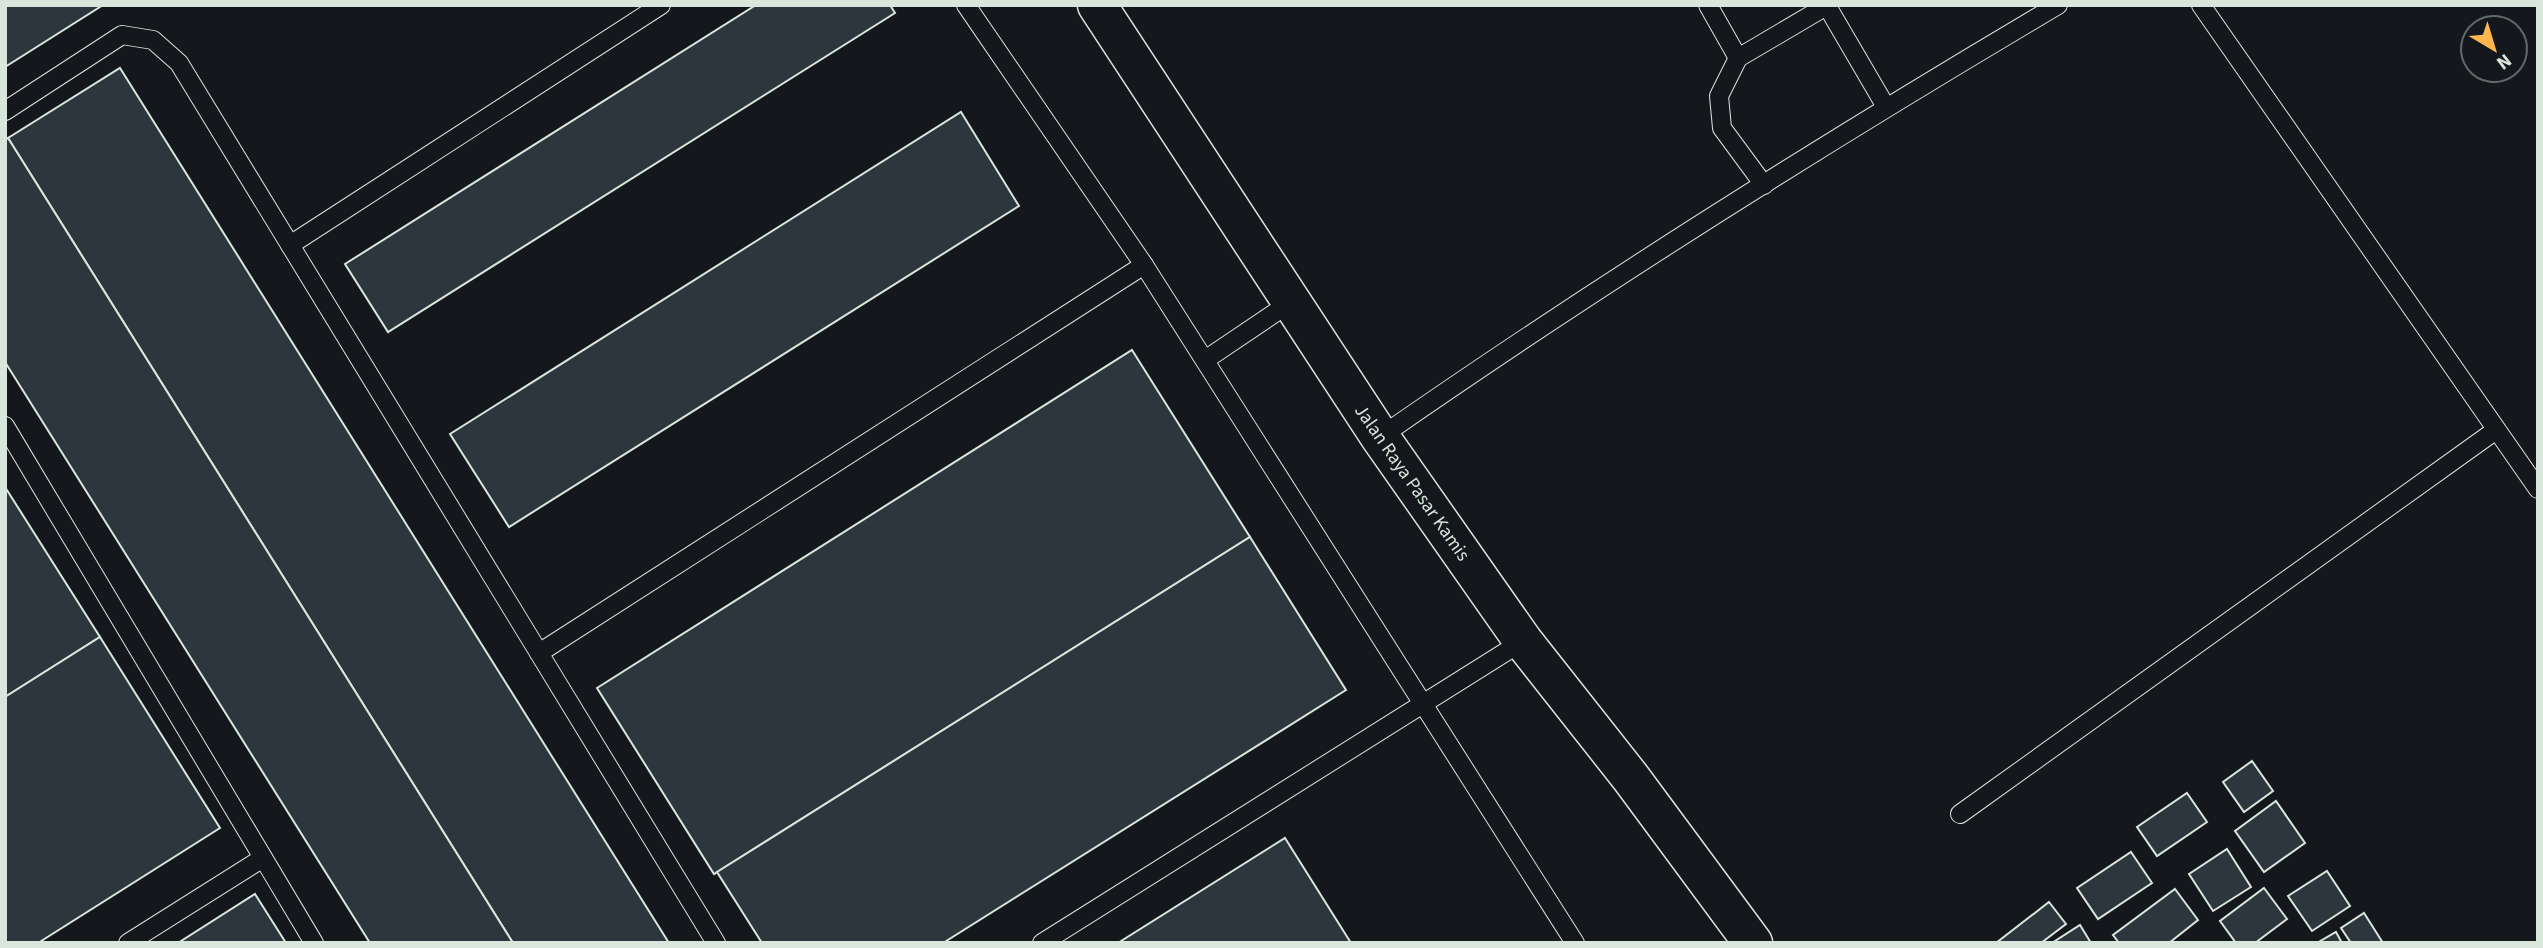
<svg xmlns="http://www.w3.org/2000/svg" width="2543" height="948" font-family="'Source Sans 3',sans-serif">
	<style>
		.building { fill: #2c363c; stroke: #d8e6dc; stroke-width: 2 }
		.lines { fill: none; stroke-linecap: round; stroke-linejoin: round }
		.lane-casing { stroke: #d8e6dc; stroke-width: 20 }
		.secondary-casing { stroke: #d8e6dc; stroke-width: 41 }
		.lane { stroke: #14181c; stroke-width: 18 }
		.secondary { stroke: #14181c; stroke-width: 38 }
		.labels { text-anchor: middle; stroke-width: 5; stroke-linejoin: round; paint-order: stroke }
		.street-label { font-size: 19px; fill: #d8e6dc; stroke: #14181c }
	</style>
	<rect width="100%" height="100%" fill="#14181c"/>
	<g class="building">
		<polygon points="5,5 103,5 5,67"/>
		<polygon points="756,5 890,5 895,13 388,332 345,264"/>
		<polygon points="120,68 669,943 513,943 8,138"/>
		<polygon points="961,112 1019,206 509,527 450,434"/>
		<polygon points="8,138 513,943 370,943 5,362 5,140"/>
		<polygon points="1132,350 1250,537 714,874 597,688"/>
		<polygon points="5,487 100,637 5,697"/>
		<polygon points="1250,537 1346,690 943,943 762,943 717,872"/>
		<polygon points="100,637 220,828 38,943 5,943 5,697"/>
		<polygon points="2252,761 2273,791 2244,812 2223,782"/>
		<polygon points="2187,793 2207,822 2157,856 2137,827"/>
		<polygon points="2276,801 2305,843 2264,872 2235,831"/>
		<polygon points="1285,838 1351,943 1118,943"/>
		<polygon points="2227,849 2251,887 2213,911 2189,874"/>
		<polygon points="2131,852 2152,883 2098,919 2077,888"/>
		<polygon points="2327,871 2350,906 2312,931 2288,896"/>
		<polygon points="2264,888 2287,919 2255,943 2236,943 2220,921"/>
		<polygon points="2175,889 2198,920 2169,943 2119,943 2113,935"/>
		<polygon points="255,894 286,943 178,943"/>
		<polygon points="2049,902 2066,924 2041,943 1996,943"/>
		<polygon points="2364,913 2383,943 2351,943 2341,928"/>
		<polygon points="2080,925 2091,943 2052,943"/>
		<polygon points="2336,932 2342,943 2317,943"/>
	</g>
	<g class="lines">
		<defs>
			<g id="lane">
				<polyline points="966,5 1144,265 1575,943"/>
				<polyline points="1708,5 1738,58"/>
				<polyline points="2201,5 2538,489"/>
				<polyline points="1827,6 1886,107"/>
				<polyline points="5,111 122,35 153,40 179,63 716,943"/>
				<polyline points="1764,185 1722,128 1719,96 1738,58 1828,5"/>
				<polyline points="290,245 661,5"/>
				<polyline points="1205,360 1291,302"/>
				<polyline points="5,426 314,943"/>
				<path d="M1380,437C1600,284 1828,141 2058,5"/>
				<polyline points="539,653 1144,265"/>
				<polyline points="1960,814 2496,430"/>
				<polyline points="128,943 263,858"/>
				<polyline points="1042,943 1523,641"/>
			</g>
			<polyline id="secondary" points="1097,5 1380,437 1523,641 1631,778 1753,943"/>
		</defs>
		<use href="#lane" class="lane-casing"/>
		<use href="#secondary" class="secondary-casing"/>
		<use href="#lane" class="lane"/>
		<use href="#secondary" class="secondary"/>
	</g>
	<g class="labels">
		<g class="street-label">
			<text transform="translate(1413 482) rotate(55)" y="7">Jalan Raya Pasar Kamis</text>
		</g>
	</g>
	<rect width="2543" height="948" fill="none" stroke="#d8e6dc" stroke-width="14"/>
	<g transform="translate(2494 49) rotate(142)"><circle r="33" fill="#14181c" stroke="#626a69" stroke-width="2"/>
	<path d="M0-5L12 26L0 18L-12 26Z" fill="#ffb74d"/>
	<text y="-10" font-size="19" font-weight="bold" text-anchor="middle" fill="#d8e6dc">N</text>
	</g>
</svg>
